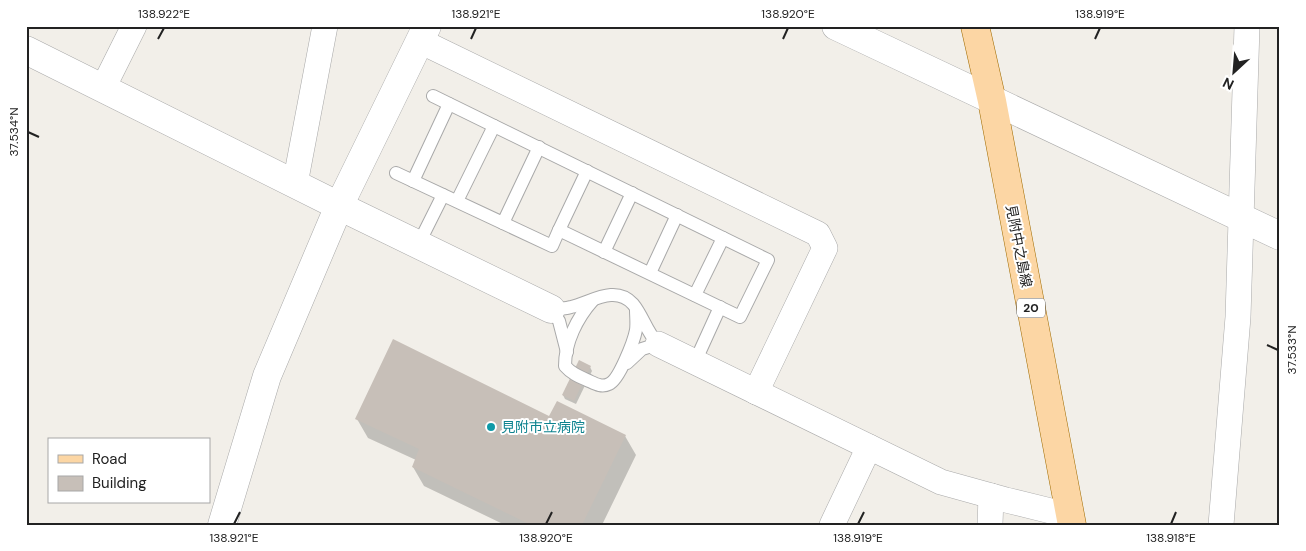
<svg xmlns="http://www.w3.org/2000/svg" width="1306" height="551" font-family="'DM Sans','Noto Sans JP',sans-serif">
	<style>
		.shadow { fill: #0003 }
		.building { fill: #c7bfb8 }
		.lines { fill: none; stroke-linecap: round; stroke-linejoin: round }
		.service-casing { stroke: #a9a9a9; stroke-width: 14 }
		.minor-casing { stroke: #a9a9a9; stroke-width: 26 }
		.tertiary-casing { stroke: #a9a9a9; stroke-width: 29 }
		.primary-casing { stroke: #a06b00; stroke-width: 29 }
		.service { stroke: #fff; stroke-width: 12 }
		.minor { stroke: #fff; stroke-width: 25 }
		.tertiary { stroke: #fff; stroke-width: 28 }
		.primary { stroke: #fcd6a4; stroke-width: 28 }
		.ticks { fill: none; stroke: #222; stroke-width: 2 }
		.culture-dot { fill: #0f9aa8; stroke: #fff; stroke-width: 2 }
		.labels { text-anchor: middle; stroke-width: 4; stroke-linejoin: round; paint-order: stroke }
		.shield { fill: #fff; stroke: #646464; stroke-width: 1 }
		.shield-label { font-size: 12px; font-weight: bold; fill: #222 }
		.street-label { font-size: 14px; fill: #222; stroke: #fff }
		.culture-label { font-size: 14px; fill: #0d838f; stroke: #fff; text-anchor: start }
		.neatline { fill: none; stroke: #222; stroke-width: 2 }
		.ticks-label { font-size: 12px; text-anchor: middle; fill: #222 }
	</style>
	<rect width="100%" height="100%" fill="#f2efe9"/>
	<g class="shadow">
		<polygon points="590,367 592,371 576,404 565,399 563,395"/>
		<polygon points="550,417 625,436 636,455 602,525 505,525 424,486 413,467 416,460 368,438 357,419"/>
	</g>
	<g class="building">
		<polygon points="393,339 549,416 557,401 626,435 582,525 531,525 412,467 419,449 355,419"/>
		<polygon points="579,360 591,366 574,401 562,395"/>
	</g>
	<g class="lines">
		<defs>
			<g id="service">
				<polyline points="396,173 552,246 559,230 740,317 768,260 433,96"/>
				<polyline points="413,181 449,104"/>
				<polyline points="457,201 494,126"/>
				<polyline points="503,223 539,147"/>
				<polyline points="559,230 587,171"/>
				<polyline points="418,245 443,195"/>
				<polyline points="604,252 632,193"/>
				<polyline points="650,273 677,215"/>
				<polyline points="695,295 723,238"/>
				<path d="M593,300C577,318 565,342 565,366C571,373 578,376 587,380C594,383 601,388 609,384C619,380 634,341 636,330C637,323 636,316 636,310"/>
				<path d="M567,352L559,321L551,309C558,309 565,309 571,307C590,303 615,284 633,304C643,316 646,331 658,344"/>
				<polyline points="695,362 720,307"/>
				<polyline points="627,363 642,349 658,344"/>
			</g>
			<g id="minor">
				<polyline points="420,41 818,234 825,248 756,392"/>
				<polyline points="103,88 134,26"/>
				<polyline points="295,184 325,26"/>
				<polyline points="658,344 941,482 1006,500 1071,516"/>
				<polyline points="832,525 869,447"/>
				<polyline points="990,525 991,496"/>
				<polyline points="1221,525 1238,317 1247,26"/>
			</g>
			<g id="tertiary">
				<polyline points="836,26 1280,236"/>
				<polyline points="26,50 339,206 551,309"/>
				<polyline points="222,525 267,376 339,206 427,26"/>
			</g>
			<polyline id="primary" points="975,26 992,101 1072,525"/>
		</defs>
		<use href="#service" class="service-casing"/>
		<use href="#minor" class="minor-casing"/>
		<use href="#tertiary" class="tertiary-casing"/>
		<use href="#primary" class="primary-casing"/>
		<use href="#service" class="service"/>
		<use href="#minor" class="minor"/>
		<use href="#tertiary" class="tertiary"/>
		<use href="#primary" class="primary"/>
	</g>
	<path class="ticks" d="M158,39L164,28M471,39L476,28M783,39L788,28M1095,39L1100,28M28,132L39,137M1267,345L1278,350M234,524L240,512M546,524L552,512M858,524L864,512M1171,524L1176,512"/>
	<circle class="culture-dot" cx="491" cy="427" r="5"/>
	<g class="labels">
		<rect class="shield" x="1017" y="298.5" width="28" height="19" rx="4"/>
		<g class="shield-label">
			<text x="1031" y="312">20</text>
		</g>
		<g class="street-label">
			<text transform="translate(1019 246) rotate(79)" y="5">見附中之島線</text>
		</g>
		<g class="culture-label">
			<text x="501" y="432">見附市立病院</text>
		</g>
	</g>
	<rect width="1306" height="551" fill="none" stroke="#ffffff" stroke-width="55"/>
	<rect x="48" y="438" width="162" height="65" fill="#ffffff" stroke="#a7a7a7"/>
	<rect x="58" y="455" width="25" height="8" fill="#fcd6a4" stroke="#a7a7a7"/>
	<text x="92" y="464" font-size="15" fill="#222222">Road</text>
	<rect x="58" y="476" width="25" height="15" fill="#c7bfb8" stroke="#a7a7a7"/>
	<text x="92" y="488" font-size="15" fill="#222222">Building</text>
	<g transform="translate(1234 72) rotate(206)" stroke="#ffffff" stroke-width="4" paint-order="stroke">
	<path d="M0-4L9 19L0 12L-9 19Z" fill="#222222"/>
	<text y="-8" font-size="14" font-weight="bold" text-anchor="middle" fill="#222222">N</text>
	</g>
	<rect x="28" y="28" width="1250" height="496" class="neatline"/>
	<g class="ticks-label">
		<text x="164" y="18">138.922°E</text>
		<text x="476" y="18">138.921°E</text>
		<text x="788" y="18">138.920°E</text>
		<text x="1100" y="18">138.919°E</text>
		<text transform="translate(14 132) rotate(-90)" y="4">37.534°N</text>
		<text transform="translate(1292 350) rotate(-90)" y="4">37.533°N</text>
		<text x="234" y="542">138.921°E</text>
		<text x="546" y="542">138.920°E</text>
		<text x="858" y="542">138.919°E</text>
		<text x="1171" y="542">138.918°E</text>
	</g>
</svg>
